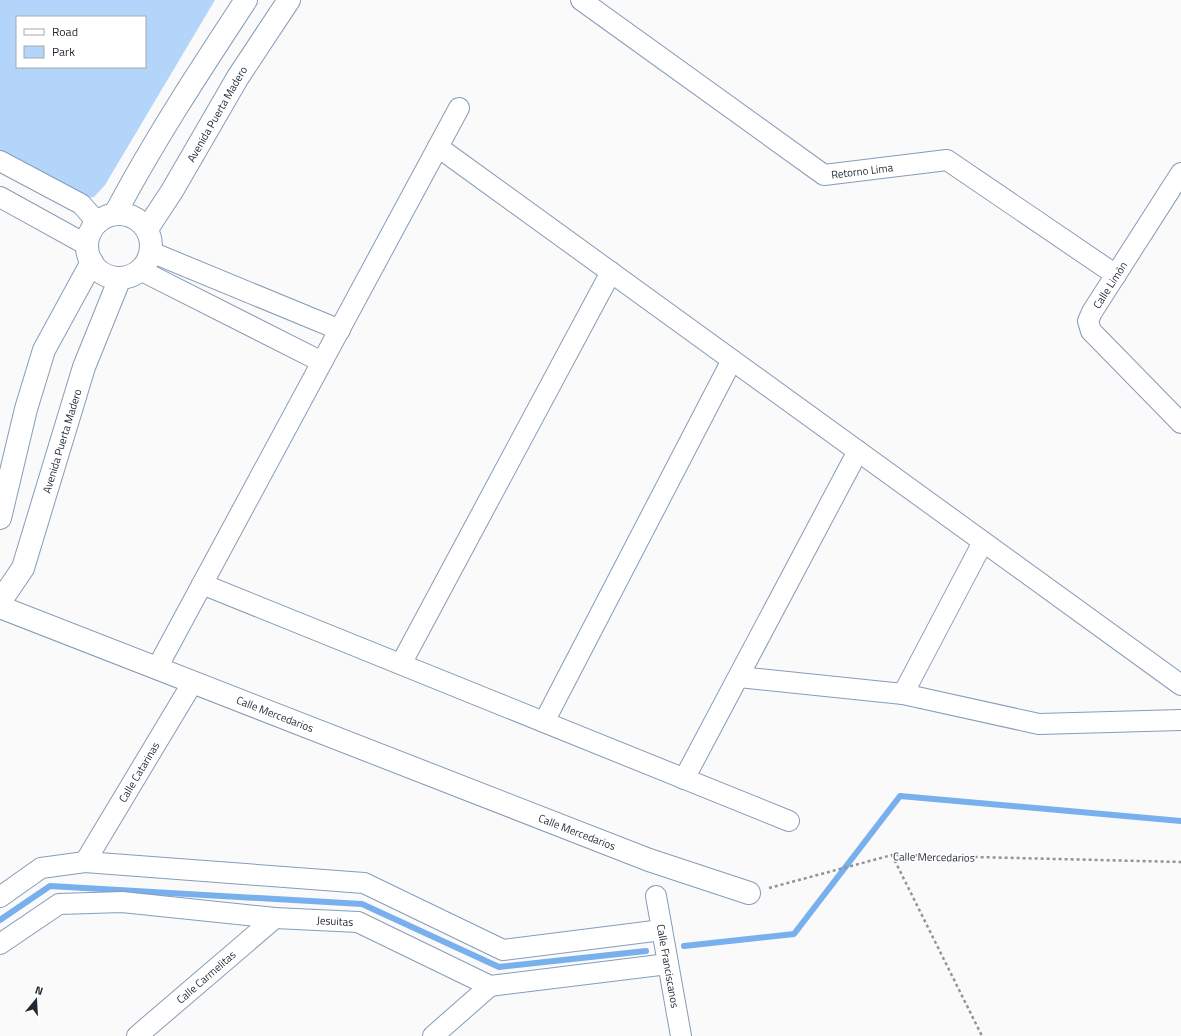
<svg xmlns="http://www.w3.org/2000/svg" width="1181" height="1036" font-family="'Titillium Web',sans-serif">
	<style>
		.green { fill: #b4d5fa; fill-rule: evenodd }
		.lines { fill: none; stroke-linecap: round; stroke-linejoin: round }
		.stream { stroke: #78b0ed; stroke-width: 6 }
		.minor-casing { stroke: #859db8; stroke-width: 22 }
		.tertiary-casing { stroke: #859db8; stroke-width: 24 }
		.path { stroke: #909499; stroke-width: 2.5; stroke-dasharray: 3 3; stroke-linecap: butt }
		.minor { stroke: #fff; stroke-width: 20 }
		.tertiary { stroke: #fff; stroke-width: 22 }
		.labels { text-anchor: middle; stroke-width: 3; stroke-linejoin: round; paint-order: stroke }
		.street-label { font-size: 11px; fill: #1f2933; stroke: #fff }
	</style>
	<rect width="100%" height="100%" fill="#fafafa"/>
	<path class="green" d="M0,0H215L105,185L94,197L82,199L0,155ZM17,17H145V67H17Z"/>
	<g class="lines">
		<g class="stream">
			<polyline points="0,920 50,886 362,904 499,967 646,951"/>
			<polyline points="684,946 794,934 900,796 1181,821"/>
		</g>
		<defs>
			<g id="minor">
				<polyline points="581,0 824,175 947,160 1116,275"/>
				<polyline points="438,147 1181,685"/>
				<polyline points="0,161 81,204 98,223"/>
				<polyline points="1181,173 1092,312 1088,321 1091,331 1181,423"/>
				<polyline points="0,197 87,245"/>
				<polyline points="151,252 340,330"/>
				<polyline points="140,270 322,362"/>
				<polyline points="202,584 789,821"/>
				<polyline points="401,664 611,272"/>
				<polyline points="157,668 459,108"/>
				<polyline points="739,677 903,694 1039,724 1181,720"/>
				<polyline points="903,694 983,542"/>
				<polyline points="544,722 732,360"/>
				<polyline points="684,779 858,451"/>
				<polyline points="85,862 193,682"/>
				<polyline points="656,896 681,1036"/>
				<polyline points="0,897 41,868 85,862 364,883 503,950 662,930"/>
				<polyline points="0,944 59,904 122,902 275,918 358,922 490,986 668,964"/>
				<polyline points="137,1036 275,918"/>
				<polyline points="433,1036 490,986"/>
			</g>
			<g id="tertiary">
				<path d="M115,214C154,140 200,70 246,0"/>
				<circle cx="119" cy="246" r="32"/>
				<polyline points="147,229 172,191 238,77 289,0"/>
				<polyline points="0,518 26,409 44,350 92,262"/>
				<polyline points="0,602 23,568 84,367 120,278"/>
				<polyline points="0,607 649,860 749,893"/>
			</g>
		</defs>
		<use href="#minor" class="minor-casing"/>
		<use href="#tertiary" class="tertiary-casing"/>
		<g class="path">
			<polyline points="892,855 982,1036"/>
			<polyline points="769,888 892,855 1181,862"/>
		</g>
		<use href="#minor" class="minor"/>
		<use href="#tertiary" class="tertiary"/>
	</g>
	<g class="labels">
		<g class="street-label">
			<text transform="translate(217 114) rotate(-60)" y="4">Avenida Puerta Madero</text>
			<text transform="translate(862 171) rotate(-7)" y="4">Retorno Lima</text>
			<text transform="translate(1110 285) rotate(-57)" y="4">Calle Limón</text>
			<text transform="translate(62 441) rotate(-73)" y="4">Avenida Puerta Madero</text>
			<text transform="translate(275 714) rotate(21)" y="4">Calle Mercedarios</text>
			<text transform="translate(139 772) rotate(-59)" y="4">Calle Catarinas</text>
			<text transform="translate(577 832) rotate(21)" y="4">Calle Mercedarios</text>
			<text transform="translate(934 857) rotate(1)" y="4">Calle Mercedarios</text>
			<text transform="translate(335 921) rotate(3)" y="4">Jesuitas</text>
			<text transform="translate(668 966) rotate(80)" y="4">Calle Franciscanos</text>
			<text transform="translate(206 977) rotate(-41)" y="4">Calle Carmelitas</text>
		</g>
	</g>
	<rect x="16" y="16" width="130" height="52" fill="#ffffff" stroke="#a5a9ad"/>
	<rect x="24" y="29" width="20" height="6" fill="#ffffff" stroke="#a5a9ad"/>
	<text x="52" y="36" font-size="12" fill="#1f2933">Road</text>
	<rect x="24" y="46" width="20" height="12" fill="#b4d5fa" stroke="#a5a9ad"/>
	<text x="52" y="56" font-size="12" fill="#1f2933">Park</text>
	<g transform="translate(36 1000) rotate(18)" stroke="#ffffff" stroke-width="3" paint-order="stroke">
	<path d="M0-3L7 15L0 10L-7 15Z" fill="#1f2933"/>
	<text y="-6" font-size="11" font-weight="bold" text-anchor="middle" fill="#1f2933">N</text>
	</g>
</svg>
